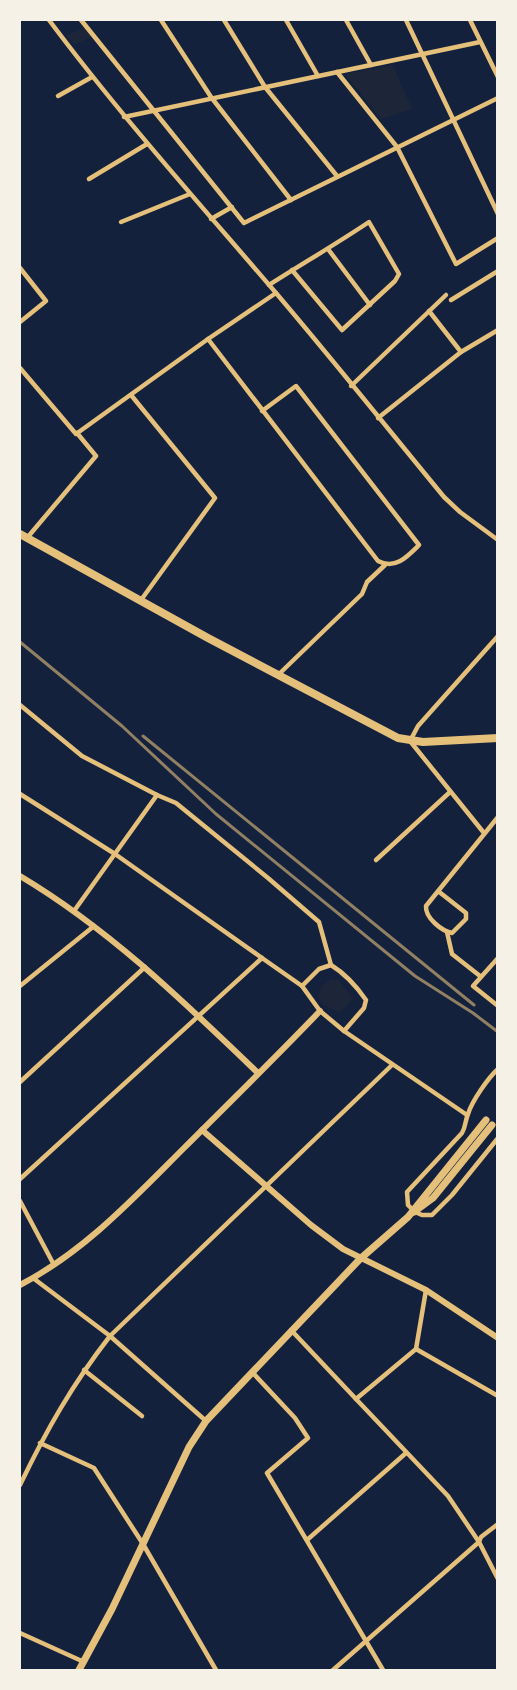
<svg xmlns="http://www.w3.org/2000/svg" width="517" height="1690" font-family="'Sofia Sans Condensed',sans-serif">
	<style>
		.green { fill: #1d2539 }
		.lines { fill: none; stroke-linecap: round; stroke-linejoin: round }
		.minor { stroke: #e5c07b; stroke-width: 4.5 }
		.tertiary { stroke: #e5c07b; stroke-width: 6 }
		.secondary { stroke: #e5c07b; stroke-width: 7 }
		.primary { stroke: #e5c07b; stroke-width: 8 }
		.rail { stroke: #918062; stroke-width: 3 }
	</style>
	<rect width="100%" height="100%" fill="#14213d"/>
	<g class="green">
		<polygon points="86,28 93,37 74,44 66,35"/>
		<polygon points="393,65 412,109 381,119 345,74"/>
		<polygon points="331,979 338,980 353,998 346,1007 339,1012 323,1005 318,997 322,986"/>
	</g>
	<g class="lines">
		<g class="minor">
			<path d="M49,20C120,115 199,203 276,293C333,360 388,429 444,497L460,512L498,540"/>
			<polyline points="81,20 244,223 498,98"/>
			<polyline points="161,20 211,97 291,200"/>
			<polyline points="224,20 265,87 337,176"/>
			<polyline points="286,20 318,76"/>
			<polyline points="346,20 371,65"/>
			<polyline points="406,20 498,214"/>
			<polyline points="470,20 498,77"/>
			<polyline points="337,72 397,147 456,264 498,238"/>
			<polyline points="58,96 92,77"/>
			<polyline points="124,117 480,42"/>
			<polyline points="89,179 147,144"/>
			<polyline points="211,219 232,207"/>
			<polyline points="121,222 190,194"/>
			<polyline points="328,249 370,305"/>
			<polyline points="20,268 46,301 20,322"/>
			<path d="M269,285C302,264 336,244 369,222L399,274L395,281L342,330L292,270"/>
			<polyline points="451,300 498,271"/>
			<polyline points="429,311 461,352"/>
			<path d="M208,339L378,561C395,570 407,557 419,545L296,386L262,411"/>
			<polyline points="20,368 76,434 208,339 276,293"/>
			<polyline points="351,386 446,295"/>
			<polyline points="131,395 215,498 141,600"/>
			<polyline points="378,418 461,352 498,330"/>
			<polyline points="27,538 96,456 77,433"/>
			<polyline points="278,675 362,594 367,582 385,565"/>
			<polyline points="20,705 82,756 157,795 176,803 268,878 319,922 331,965"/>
			<polyline points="20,794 115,854 262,958 302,986 320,1011 344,1031 467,1115"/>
			<polyline points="484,833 410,741 418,726 498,636"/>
			<polyline points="376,860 450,792"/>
			<path d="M438,891L466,913V919L452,933C442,931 425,918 426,906L498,817"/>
			<polyline points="74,911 157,795"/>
			<polyline points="447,932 452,954 480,976"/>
			<polyline points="498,958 473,986 498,1006"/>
			<polyline points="20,986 94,926"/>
			<path d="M302,986L319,969L331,965C344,973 357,987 366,1000L364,1008L344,1031"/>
			<polyline points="20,1082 145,967"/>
			<polyline points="20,1179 262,958"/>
			<polyline points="20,1201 54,1265"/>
			<path d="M413,1210L408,1205L407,1192L462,1133C466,1126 465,1121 468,1114C472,1101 488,1078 498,1069"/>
			<polyline points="415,1212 422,1215 432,1215 452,1195 498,1138"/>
			<polyline points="33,1278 110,1336 206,1421"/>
			<polyline points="291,1330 356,1399"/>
			<polyline points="416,1349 498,1396"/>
			<polyline points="84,1370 142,1416"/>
			<polyline points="252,1372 295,1418 308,1438 267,1473 383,1670"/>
			<polyline points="40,1443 94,1468 143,1544 216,1670"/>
			<path d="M20,1485C47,1429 72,1385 110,1336L392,1065"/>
			<polyline points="498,1524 481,1537 479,1542 498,1579"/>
			<polyline points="307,1540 406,1453"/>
			<polyline points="20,1633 84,1662"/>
			<polyline points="333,1670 479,1542 448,1496 356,1399 416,1349 426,1290"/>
		</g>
		<g class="tertiary">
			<path d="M20,876C109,929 183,1001 258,1073"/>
			<polyline points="202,1130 311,1225 343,1249 426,1290 498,1338"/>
			<path d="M20,1285C84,1252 134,1198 184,1148C230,1102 276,1057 320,1011"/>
		</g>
		<g class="secondary">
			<polyline points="414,1212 433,1198 492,1125"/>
			<polyline points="79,1670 112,1609 189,1447 206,1421 360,1259 408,1217 486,1120"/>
		</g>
		<polyline class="primary" points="20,534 208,638 398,738 423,742 498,738"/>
		<g class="rail">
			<polyline points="20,642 122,726 216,814 415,976 473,1013 498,1032"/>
			<polyline points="143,736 474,1005"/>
		</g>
	</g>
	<rect width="517" height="1690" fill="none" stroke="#f6f1e7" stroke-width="42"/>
</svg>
